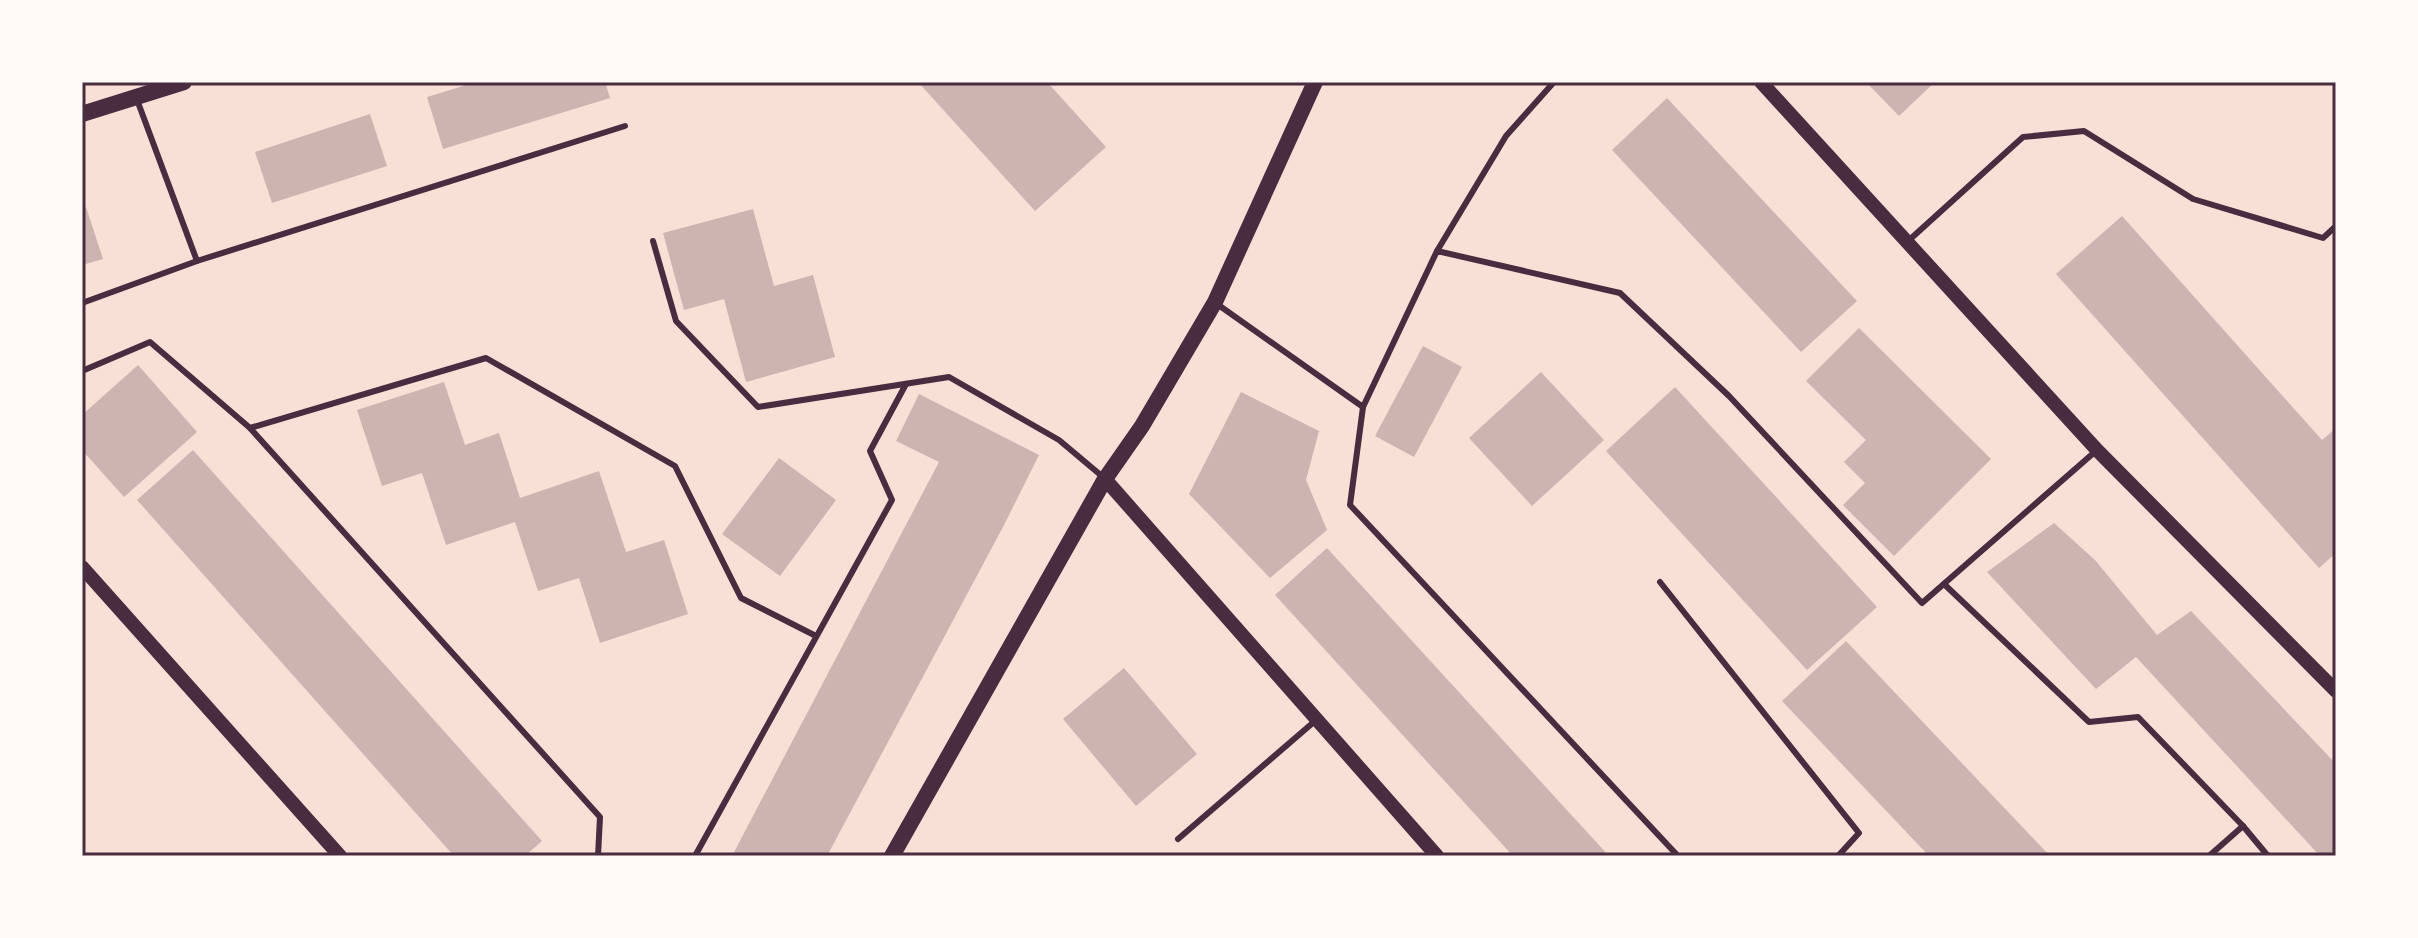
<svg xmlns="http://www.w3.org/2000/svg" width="2418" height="938" font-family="Lato,sans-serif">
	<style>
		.building { fill: #ccb4b1 }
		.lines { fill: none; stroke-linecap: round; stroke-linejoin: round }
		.service { stroke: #4a2c40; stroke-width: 6 }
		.tertiary { stroke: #4a2c40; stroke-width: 14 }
		.secondary { stroke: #4a2c40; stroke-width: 16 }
		.neatline { fill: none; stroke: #4a2c40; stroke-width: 3 }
	</style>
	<rect width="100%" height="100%" fill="#f7e1d7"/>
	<g class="building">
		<polygon points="476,82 605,82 610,98 443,149 427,97"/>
		<polygon points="918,82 1047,82 1106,147 1035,211"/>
		<polygon points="1866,82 1935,82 1899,116"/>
		<polygon points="1667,98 1857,301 1801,352 1612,150"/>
		<polygon points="370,114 387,166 272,203 255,152"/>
		<polygon points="86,207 103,259 82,265 82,209"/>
		<polygon points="753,209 774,286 813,275 835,357 746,382 724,299 684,310 663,233"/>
		<polygon points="2122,216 2322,440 2336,428 2336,553 2319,568 2056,274"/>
		<polygon points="1859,328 1991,459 1894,556 1843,505 1865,483 1844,462 1866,440 1806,381"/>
		<polygon points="1423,346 1462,367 1414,457 1375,436"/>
		<polygon points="138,365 197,432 124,497 82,450 82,415"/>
		<polygon points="1541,372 1604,440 1532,506 1469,438"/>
		<polygon points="444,382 465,445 499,433 520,498 599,471 626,552 664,540 688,614 600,643 579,578 538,591 515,522 446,545 422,473 382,486 357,410"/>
		<polygon points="1675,387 1877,607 1807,670 1606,451"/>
		<polygon points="1241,392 1319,431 1306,480 1327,530 1270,578 1189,494"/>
		<polygon points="919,394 1039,455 1003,527 827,856 732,856 939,462 896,441"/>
		<polygon points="193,450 542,841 525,856 454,856 137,500"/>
		<polygon points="779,458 836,500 780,576 722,534"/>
		<polygon points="2054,523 2095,560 2157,635 2191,611 2336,764 2336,856 2320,856 2136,657 2096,689 1987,572"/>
		<polygon points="1327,548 1609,856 1513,856 1275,595"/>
		<polygon points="1846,641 2050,856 1929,856 1782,701"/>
		<polygon points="1124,668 1197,754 1136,806 1063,719"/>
	</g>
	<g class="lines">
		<g class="service">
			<polyline points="136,97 197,261"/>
			<polyline points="653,241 676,321 758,407 949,377 1059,440 1103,477"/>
			<polyline points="1907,242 2023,137 2084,131 2193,199 2323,238 2336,226"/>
			<polyline points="1437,251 1506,136 1554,82"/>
			<polyline points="82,303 197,261 625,126"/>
			<polyline points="1217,304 1363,407 1350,505 1678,856"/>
			<polyline points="82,371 150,342 250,428 600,817 598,856"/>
			<polyline points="1363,407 1437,251 1620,293 1729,396 1922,603 2097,450"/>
			<polyline points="250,428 486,358 675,466 741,598 816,636"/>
			<polyline points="1660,582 1859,833 1838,856"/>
			<polyline points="1944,584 2089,722 2138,717 2243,826 2268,856"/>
			<polyline points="1178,839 1315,721"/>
			<polyline points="695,856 892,500 870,451 906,384"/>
			<polyline points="2209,856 2243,826"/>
		</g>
		<g class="tertiary">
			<polyline points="1761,82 2097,450 2336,691"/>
			<polyline points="1105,479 1437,856"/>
			<polyline points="82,567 340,856"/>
		</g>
		<g class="secondary">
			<polyline points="82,114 184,82"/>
			<polyline points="892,856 1105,479 1142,426 1215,302 1315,82"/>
		</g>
	</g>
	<rect width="2418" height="938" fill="none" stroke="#fffaf5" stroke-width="168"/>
	<rect x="84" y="84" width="2250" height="770" class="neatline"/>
</svg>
